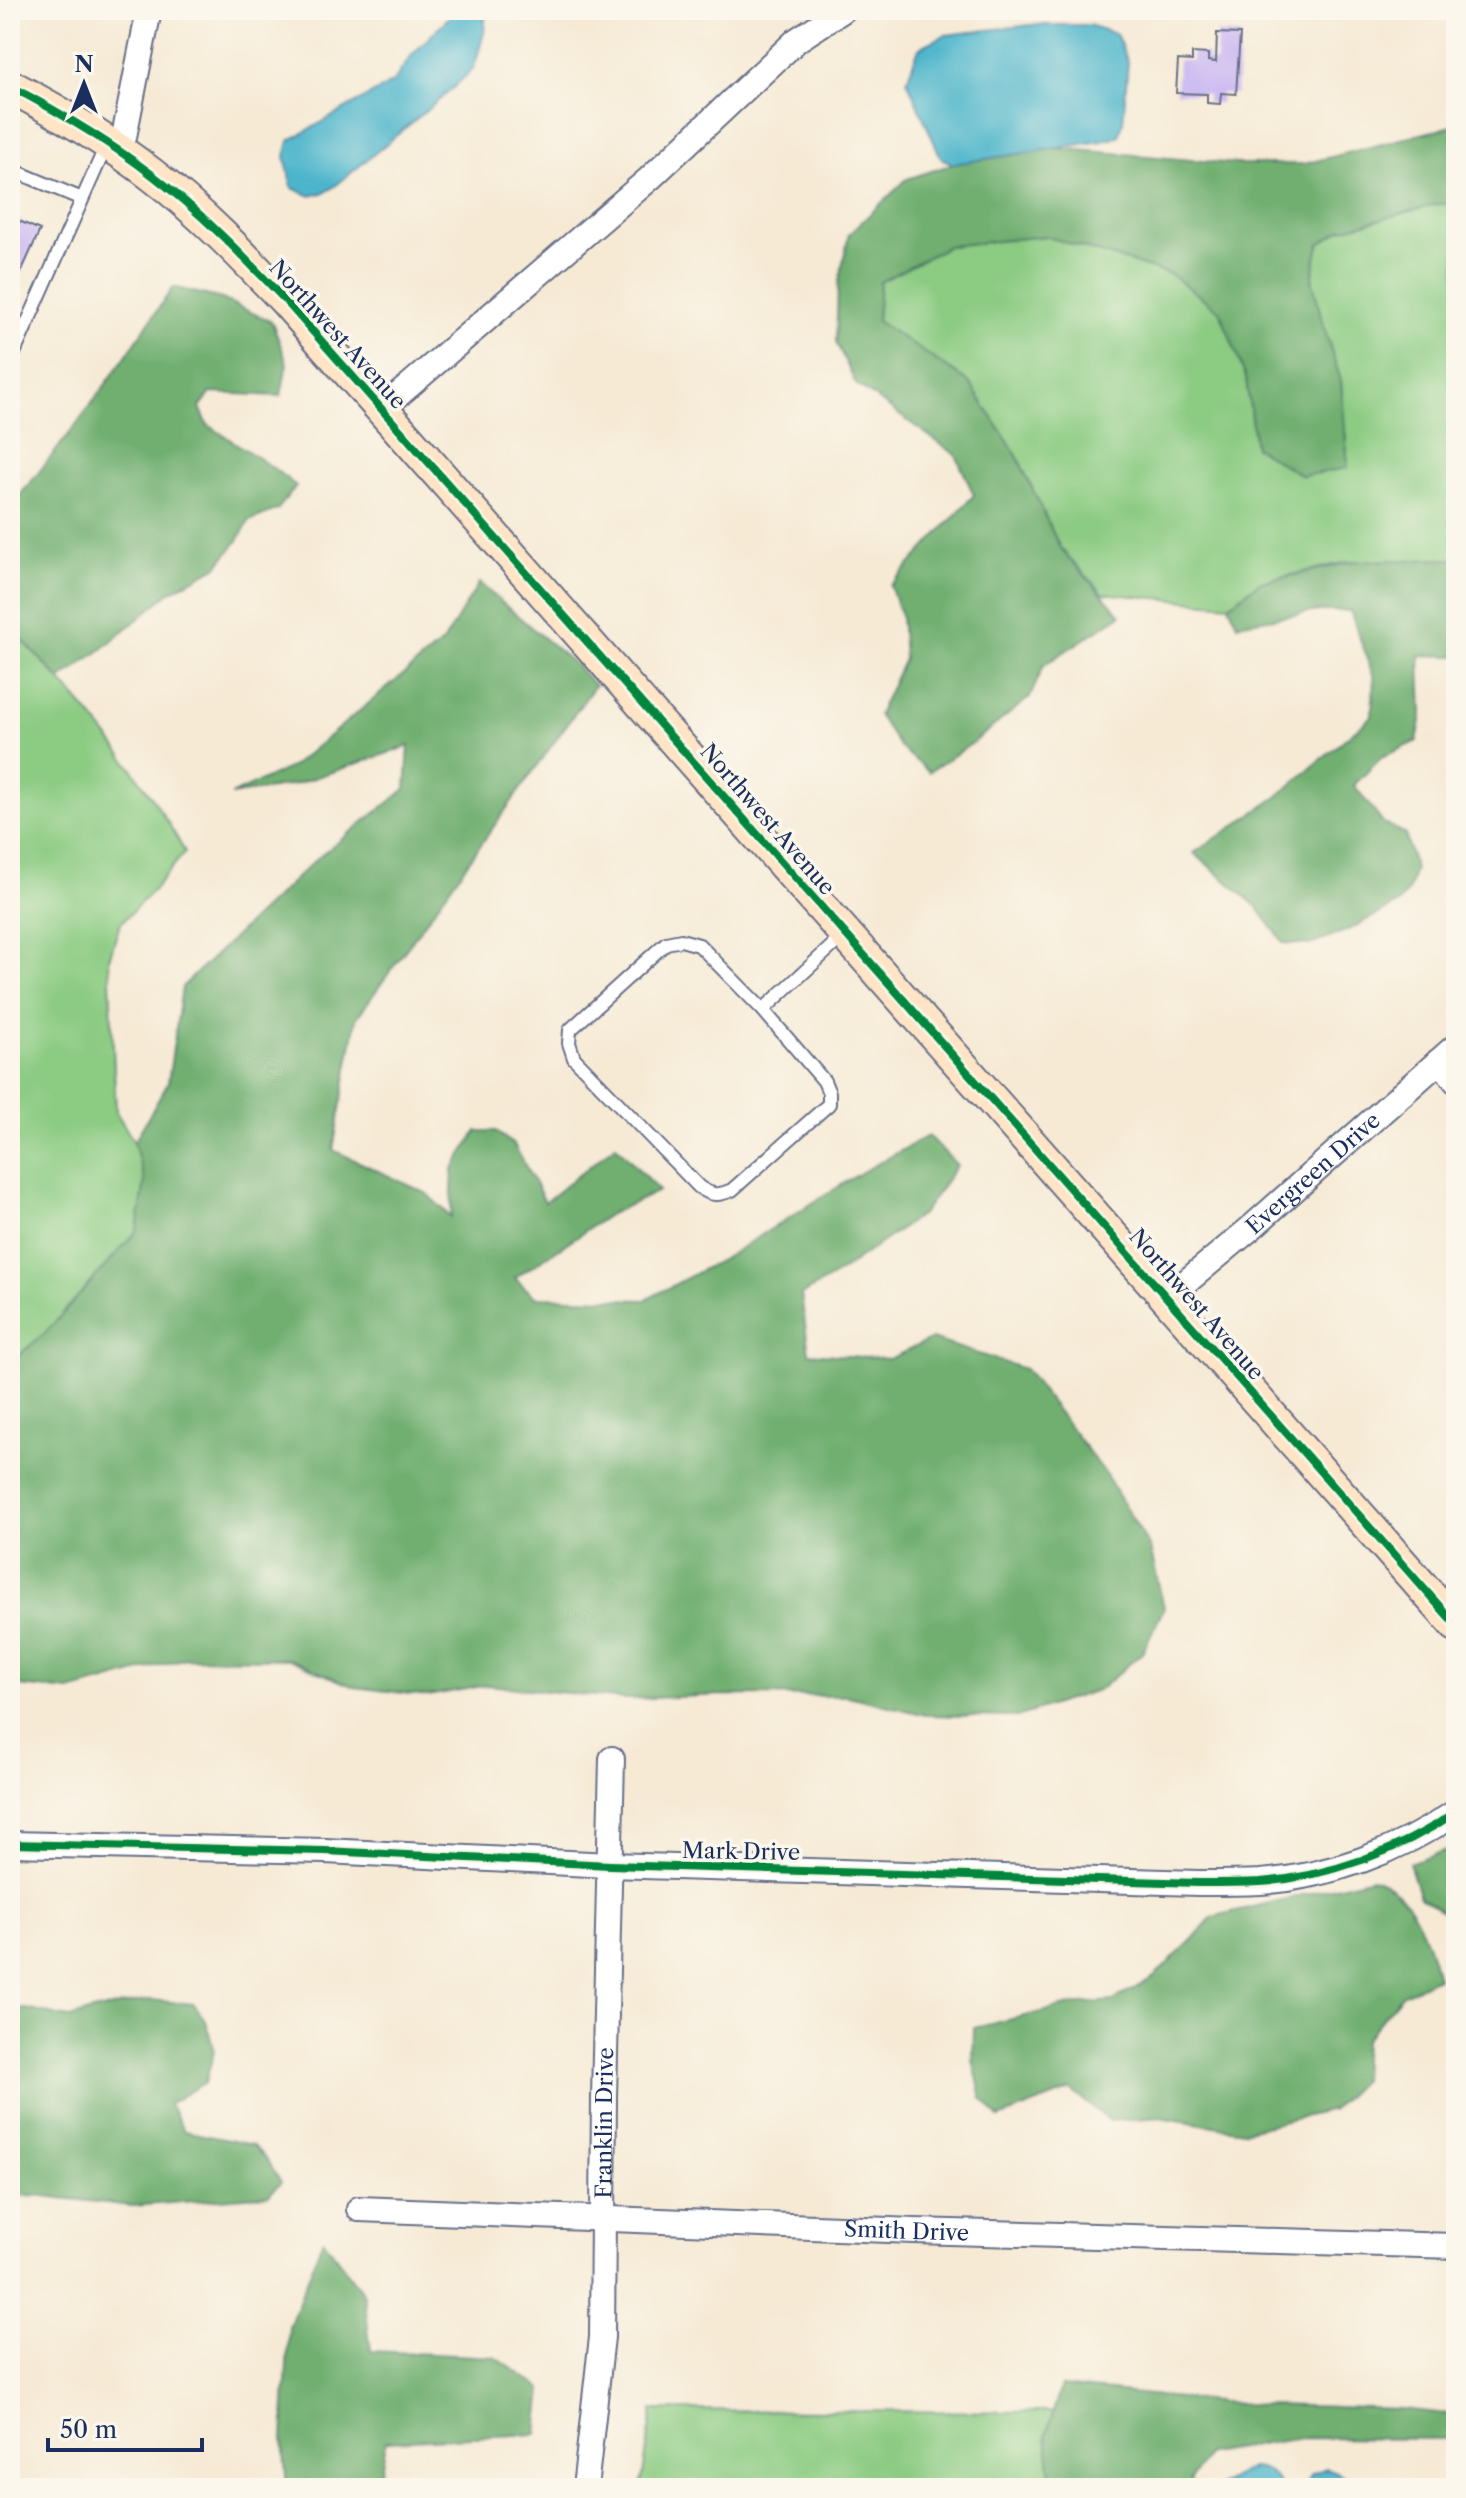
<svg xmlns="http://www.w3.org/2000/svg" width="1466" height="2498" font-family="'Libre Caslon Text',serif">
	<style>
		.green { fill: #8bcb82; stroke: #537d70; stroke-width: 2 }
		.forest { fill: #70af70; stroke: #466f67; stroke-width: 2 }
		.water { fill: #4db5cb; stroke: #347294; stroke-width: 2 }
		.building { fill: #c5b0f2 }
		.lines { fill: none; stroke-linecap: round; stroke-linejoin: round }
		.lane-casing { stroke: #687088; stroke-width: 16 }
		.street-casing { stroke: #687088; stroke-width: 28 }
		.secondary-casing { stroke: #687088; stroke-width: 36 }
		.lane { stroke: #fff; stroke-width: 12 }
		.street { stroke: #fff; stroke-width: 24 }
		.secondary { stroke: #ffe4c6; stroke-width: 32 }
		.cycleway-casing { stroke: #fbf7ec; stroke-width: 13 }
		.cycleway { stroke: #00873e; stroke-width: 8 }
		.labels { text-anchor: middle; stroke-width: 7; stroke-linejoin: round; paint-order: stroke }
		.street-label { font-size: 22px; fill: #1b2f5e; stroke: #fbf7ec }
	</style>
	<rect width="100%" height="100%" fill="#fbf7ec"/>
	<filter id="ink" filterUnits="userSpaceOnUse"><feTurbulence type="fractalNoise" baseFrequency=".0125" numOctaves="2"/><feDisplacementMap in="SourceGraphic" scale="16" xChannelSelector="R" yChannelSelector="G"/><feConvolveMatrix kernelMatrix="1 2 1 2 8 2 1 2 1" color-interpolation-filters="sRGB"/></filter>
	<filter id="wash" filterUnits="userSpaceOnUse"><feTurbulence type="fractalNoise" baseFrequency=".006" numOctaves="4" result="noise"/><feDisplacementMap in="SourceGraphic" scale="32" xChannelSelector="R" yChannelSelector="G"/><feGaussianBlur stdDeviation="1.8" result="paint"/><feColorMatrix in="noise" values="0 0 0 0 0 0 0 0 0 0 0 0 0 0 0 0 0 1.4 0 .05"/><feComposite in="paint" operator="in"/></filter>
	<g filter="url(#wash)">
		<rect width="100%" height="100%" fill="#f6ead5"/>
		<g class="green">
			<polygon points="1456,203 1456,559 1346,562 1260,582 1229,605 1103,593 1060,548 1016,454 969,383 877,321 880,282 948,246 1045,236 1170,274 1220,311 1246,378 1255,447 1348,467 1341,381 1323,325 1312,279 1319,244 1342,229 1438,204"/>
			<path d="M10,627C77,695 139,768 185,852L154,889L120,924L109,959L116,1112L134,1142L145,1182L137,1231L46,1332L10,1363Z"/>
			<polygon points="653,2410 1053,2412 1046,2436 1053,2488 641,2488"/>
		</g>
		<g class="forest">
			<polygon points="1456,125 1456,203 1438,204 1342,229 1319,244 1312,279 1323,325 1341,381 1348,468 1302,476 1255,447 1246,378 1220,311 1170,274 1045,236 948,246 880,282 877,321 969,382 1016,454 1060,548 1121,615 1044,665 1030,697 974,742 929,772 900,747 878,715 904,659 901,615 890,586 974,495 956,455 856,384 836,342 838,286 849,234 907,179 953,164 1056,148 1236,164 1304,164"/>
			<path d="M173,287L222,299L272,322L287,363L281,396L211,393L200,407L207,424L273,468L296,486L278,509L249,521L237,542L216,567L170,592L102,649L60,680L10,627V507C70,437 122,363 173,287Z"/>
			<polygon points="1456,559 1456,656 1420,655 1422,716 1417,741 1382,757 1354,785 1383,823 1405,834 1415,869 1409,889 1399,903 1348,930 1310,945 1284,943 1256,906 1194,853 1277,797 1372,716 1374,678 1350,611 1318,611 1237,624 1229,605 1260,582 1357,561"/>
			<polygon points="479,583 572,662 595,685 356,1019 333,1150 426,1193 451,1217 453,1169 477,1131 495,1131 514,1145 545,1202 616,1145 659,1191 610,1214 515,1278 535,1297 646,1300 728,1256 862,1172 928,1136 957,1165 923,1213 834,1276 801,1295 809,1353 889,1359 932,1339 1025,1369 1105,1473 1150,1548 1164,1608 1142,1653 1100,1689 1017,1717 926,1715 848,1696 725,1695 626,1699 488,1685 428,1696 354,1687 289,1659 186,1658 70,1691 10,1685 10,1363 46,1332 137,1231 145,1182 134,1142 168,1083 182,987 315,860 406,789 409,746 296,784 231,795 293,766 444,641"/>
			<polygon points="1456,1847 1456,1917 1452,1918 1420,1897 1409,1863"/>
			<path d="M1372,1878C1411,1888 1429,1942 1437,1978L1402,1995L1364,2040L1362,2080L1332,2110L1243,2131L1160,2117L1110,2121L1071,2090L999,2118L982,2098L973,2060L974,2028L1071,2005L1113,2001L1154,1977L1193,1939L1212,1917Z"/>
			<polygon points="150,2000 193,2004 206,2021 214,2052 205,2082 169,2104 184,2131 252,2145 265,2158 281,2182 269,2195 132,2206 35,2195 10,2196 10,2006 70,2018 92,2011"/>
			<polygon points="323,2239 364,2295 371,2351 495,2357 542,2389 537,2434 386,2441 378,2488 287,2488 283,2440 289,2327"/>
			<polygon points="1061,2386 1240,2404 1402,2409 1456,2415 1456,2439 1301,2438 1208,2453 1191,2479 1192,2488 1053,2488 1046,2436"/>
		</g>
		<g class="water">
			<polygon points="456,10 486,10 484,33 474,68 451,90 339,183 326,192 311,196 292,188 285,156 289,141 393,82 412,55"/>
			<polygon points="1030,25 1089,25 1116,34 1128,62 1123,122 1119,136 1108,140 953,164 941,158 907,80 919,48 945,35"/>
			<path d="M1253,2468C1269,2470 1274,2475 1282,2488H1220L1221,2484Z"/>
			<path d="M1326,2468C1339,2472 1348,2476 1355,2488H1303L1312,2474Z"/>
		</g>
		<g id="blocks">
			<g class="building">
				<polygon points="1217,33 1240,34 1236,94 1221,93 1220,104 1207,103 1207,94 1176,93 1178,60 1192,61 1192,53 1208,54 1208,61 1216,62"/>
				<polygon points="10,217 40,230 13,290 18,292 10,311"/>
			</g>
		</g>
	</g>
	<g filter="url(#ink)">
		<use href="#blocks" fill-opacity="0" stroke="#687088" stroke-width="2"/>
		<g class="lines">
			<defs>
				<g id="lane">
					<polyline points="10,169 82,199"/>
					<polyline points="10,362 106,146"/>
					<path d="M763,1010L824,1081L829,1093V1104L732,1190C718,1196 712,1196 699,1187L574,1058L569,1043L570,1030L666,943L681,940L699,945L763,1010L843,936"/>
				</g>
				<g id="street">
					<polyline points="121,152 149,10"/>
					<polyline points="382,409 649,179 797,40 843,10"/>
					<polyline points="1439,1061 1456,1081"/>
					<path id="s1" d="M1167,1298L1252,1227L1456,1046"/>
					<path d="M10,1844L325,1851L610,1865L1198,1883C1219,1883 1239,1883 1260,1882C1329,1877 1399,1851 1456,1812"/>
					<path id="s2" d="M359,2209L914,2231L1456,2246"/>
					<path id="s3" d="M585,2488L602,2337L604,2097L612,1759"/>
				</g>
				<path id="secondary" d="M10,86C59,112 107,140 151,174C201,212 243,256 286,301L1456,1625"/>
			</defs>
			<use href="#lane" class="lane-casing"/>
			<use href="#street" class="street-casing"/>
			<use href="#secondary" class="secondary-casing"/>
			<use href="#lane" class="lane"/>
			<use href="#street" class="street"/>
			<use href="#secondary" class="secondary"/>
			<defs>
				<g id="cycleway">
					<path d="M10,86C59,112 107,140 151,174C201,212 243,256 286,301L1456,1625"/>
					<path d="M10,1844L325,1851L610,1865L1198,1883C1219,1883 1239,1883 1260,1882C1329,1877 1399,1851 1456,1812"/>
				</g>
			</defs>
			<use href="#cycleway" class="cycleway-casing"/>
			<use href="#cycleway" class="cycleway"/>
		</g>
	</g>
	<g class="labels">
		<g class="street-label">
			<text transform="translate(338 334) rotate(48)" y="8">Northwest Avenue</text>
			<text transform="translate(768 819) rotate(49)" y="8">Northwest Avenue</text>
			<text dy="8" stroke="none"><textPath href="#s1" startOffset="192">Evergreen Drive</textPath></text>
			<text transform="translate(1197 1304) rotate(49)" y="8">Northwest Avenue</text>
			<text transform="translate(741 1851) rotate(1)" y="8">Mark Drive</text>
			<text dy="8" stroke="none"><textPath href="#s3" startOffset="366">Franklin Drive</textPath></text>
			<text dy="8" stroke="none"><textPath href="#s2" startOffset="548">Smith Drive</textPath></text>
		</g>
	</g>
	<rect width="1466" height="2498" fill="none" stroke="#fbf7ec" stroke-width="40"/>
	<g transform="translate(84 84)" stroke="#fbf7ec" stroke-width="6" paint-order="stroke">
	<path d="M0-6L14 30L0 20L-14 30Z" fill="#1b2f5e"/>
	<text y="-12" font-size="22" font-weight="bold" text-anchor="middle" fill="#1b2f5e">N</text>
	</g>
	<path d="M48 2438v12h154v-12" fill="none" stroke="#1b2f5e" stroke-width="4"/>
	<text x="60" y="2438" font-size="24" fill="#1b2f5e" stroke="#fbf7ec" stroke-width="6" paint-order="stroke">50 m</text>
</svg>
